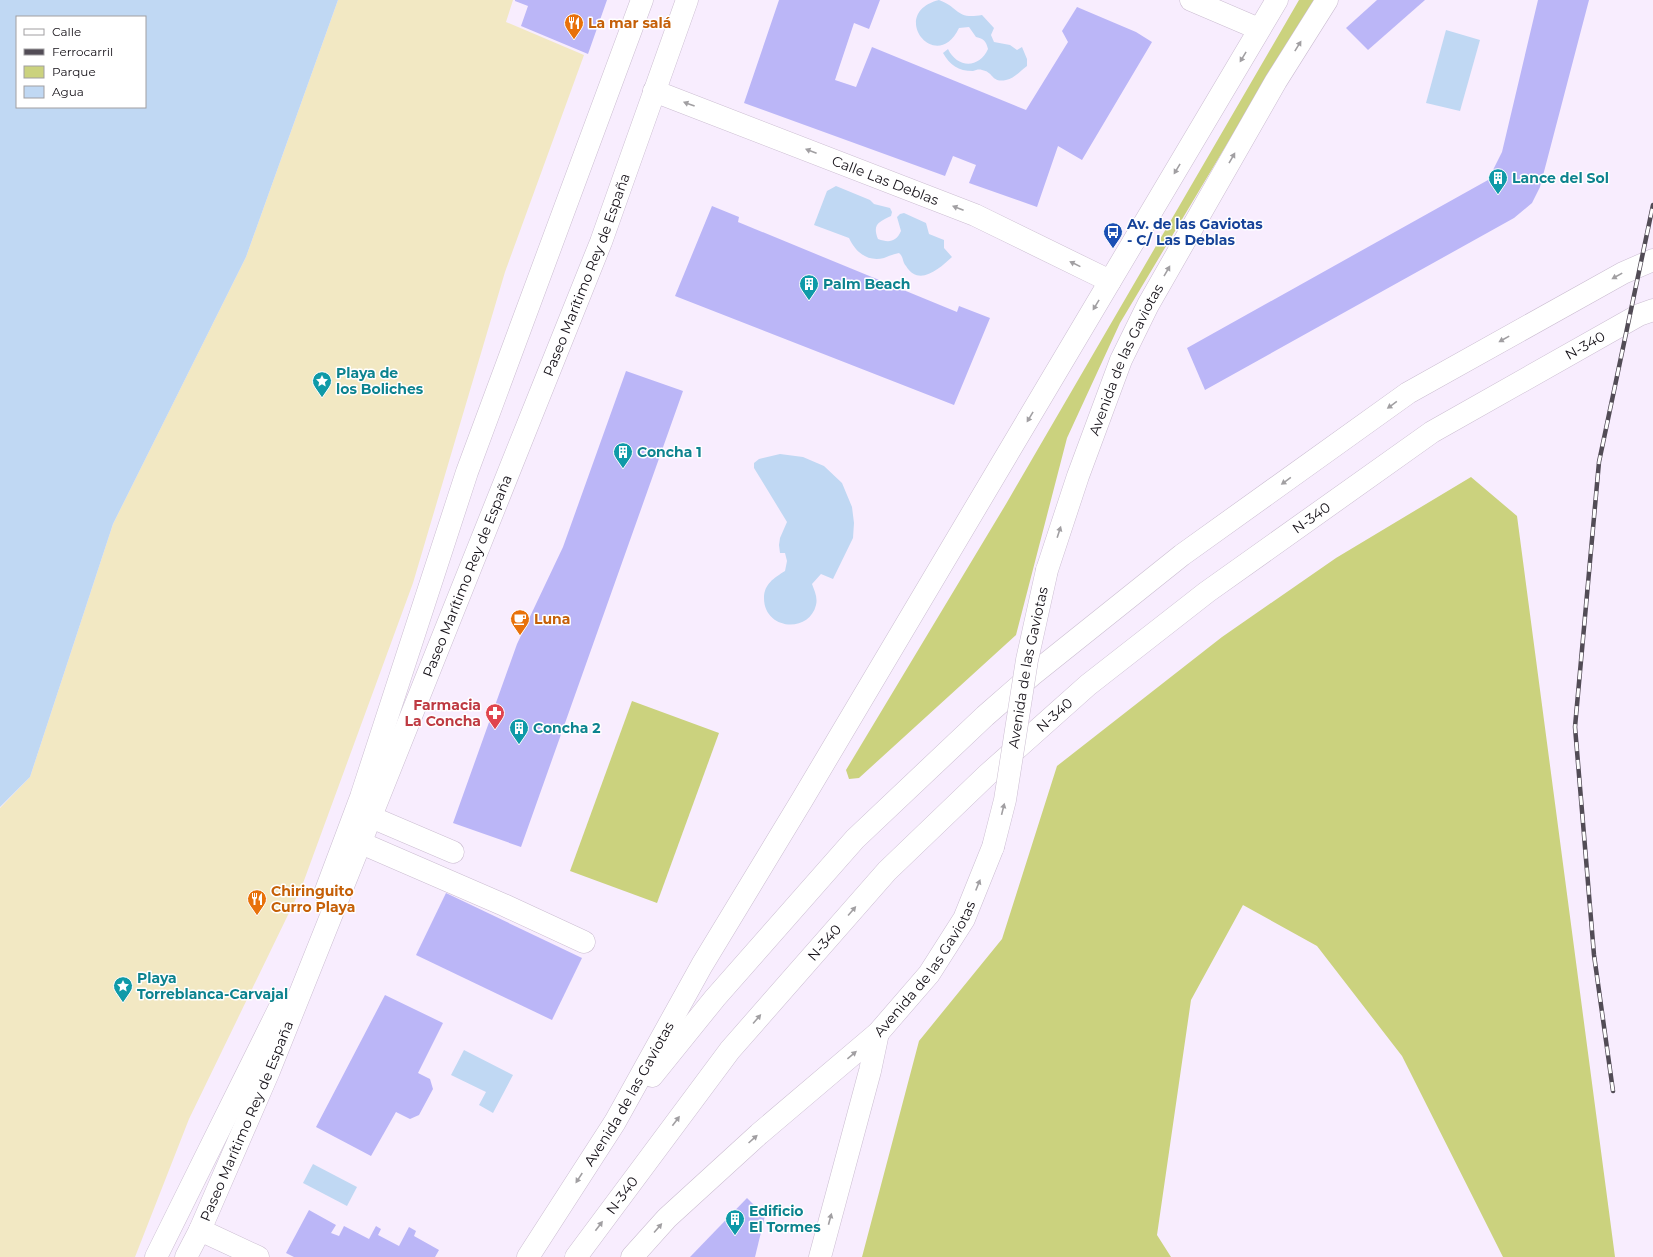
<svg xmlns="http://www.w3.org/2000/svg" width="1653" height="1257" font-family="Montserrat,sans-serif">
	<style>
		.green { fill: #cbd27e }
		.sand { fill: #f2e8c3 }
		.water { fill: #c0d8f3; fill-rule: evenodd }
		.building { fill: #bbb6f7 }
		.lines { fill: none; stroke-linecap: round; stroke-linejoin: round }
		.minor-casing { stroke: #cbbdd1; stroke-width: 23 }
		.major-casing { stroke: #cbbdd1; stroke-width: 23 }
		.minor { stroke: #fff; stroke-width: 22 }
		.major { stroke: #fff; stroke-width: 22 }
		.rail-casing { stroke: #524c56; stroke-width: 4.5 }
		.rail { stroke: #fff; stroke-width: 3; stroke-dasharray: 9; stroke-linecap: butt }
		.major-bridge-casing { stroke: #cbbdd1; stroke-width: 23; stroke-linecap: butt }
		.major-bridge { stroke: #fff; stroke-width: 22 }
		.oneway { fill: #a19fa2 }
		.labels { text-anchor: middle; stroke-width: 3; stroke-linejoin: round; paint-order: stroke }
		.food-label { font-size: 14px; font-weight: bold; fill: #c56008; stroke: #fff; text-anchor: start }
		.culture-label { font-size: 14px; font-weight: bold; fill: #0d838f; stroke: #fff; text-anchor: start }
		.street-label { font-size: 14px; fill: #130f16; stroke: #fff }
		.transit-label { font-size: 14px; font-weight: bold; fill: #164399; stroke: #fff; text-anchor: start }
		.health-label { font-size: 14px; font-weight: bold; fill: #be3a42; stroke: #fff; text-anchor: end }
	</style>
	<rect width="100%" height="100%" fill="#f8edfe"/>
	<g class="green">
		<polygon points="1299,0 1314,0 1245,114 1120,323 1067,438 1016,635 859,778 849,779 846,770 1006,504"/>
		<polygon points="1471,477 1517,516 1615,1257 1503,1257 1402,1056 1317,946 1243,905 1191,1000 1157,1235 1171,1257 862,1257 919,1041 1002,939 1057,766 1222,637 1336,558"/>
		<polygon points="632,701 719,733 657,903 570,871"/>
	</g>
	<polygon class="sand" points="338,0 513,0 506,22 584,55 505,272 413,583 302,886 189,1119 135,1257 0,1257 0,808 30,777 113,524 246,257"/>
	<g class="water">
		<path d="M0,0H338L246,257L113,524L30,777L0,807ZM17,17H145V107H17Z"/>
		<path d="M939,0C959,7 956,20 982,15L994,28L991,35L994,42L1010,45L1017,50L1022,47L1027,59V66C1020,71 1015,78 1006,80C991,83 994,72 982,70C979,69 976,70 973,71C958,71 950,65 943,53L948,49C957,68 979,69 988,49C986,41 984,39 976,37L969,27L959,28C936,76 887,13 939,0Z"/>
		<polygon points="1446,30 1480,40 1460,111 1426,103"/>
		<path d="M836,186L870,200L874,204L890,208L892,212L891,216C879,222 872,224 878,239C889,243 896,242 901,231L897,217L900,214L904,213L926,223L929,234L944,240V248L952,257C939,269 919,287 906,266C902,262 904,257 899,253C894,254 889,256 884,258C868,262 856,253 849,238L814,225L827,191Z"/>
		<path d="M780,454L803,457L824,466L842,483L852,507L854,523L853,538L833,579L821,574L812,584C814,590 818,597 816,605C809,634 764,630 764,598C764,584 774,578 785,571L787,561L785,553H780L779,545L780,538L787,522L754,468V463L759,459Z"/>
		<polygon points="464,1050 513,1075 493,1113 479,1105 486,1092 451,1075"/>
		<polygon points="313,1164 357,1187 347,1206 303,1183"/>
	</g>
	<g class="building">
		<polygon points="515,0 607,0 588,54 521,26 528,6 515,1"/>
		<polygon points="779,0 880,0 869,29 854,23 835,80 856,87 872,47 1026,110 1068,42 1062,31 1077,7 1136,32 1152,42 1082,160 1058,146 1037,207 969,183 976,165 953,156 945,176 744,103"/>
		<polygon points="1377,0 1425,0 1368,50 1346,28"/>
		<polygon points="1538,0 1589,0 1540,187 1532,203 1514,218 1205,390 1187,348 1488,180 1502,152"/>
		<polygon points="712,206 739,217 738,222 957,312 959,306 990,318 954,405 675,296"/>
		<polygon points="626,371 683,391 521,847 453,823 517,644 563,547"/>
		<polygon points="446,893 582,958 552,1020 416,955"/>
		<polygon points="385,995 443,1023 418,1073 430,1079 433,1089 419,1115 410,1119 396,1112 371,1156 316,1127"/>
		<polygon points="747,1198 765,1216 755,1257 690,1257"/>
		<polygon points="309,1210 336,1225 331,1233 339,1236 344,1226 369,1239 376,1226 381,1229 378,1235 399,1246 409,1227 416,1231 414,1236 439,1250 435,1257 294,1257 286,1253"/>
	</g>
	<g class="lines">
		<defs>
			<g id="minor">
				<polyline points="1191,0 1259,29"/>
				<path id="s1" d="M654,91L975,215L1110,281"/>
				<polyline points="371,817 453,852"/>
				<polyline points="361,843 504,905 584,942"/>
				<polyline points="325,893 361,797 467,472 642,0"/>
				<polyline points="200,1230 258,1257"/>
				<polyline points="156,1257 280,1007"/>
				<path id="s2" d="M186,1257L200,1230L269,1071L536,404L601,242L687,0"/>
				<polyline points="820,1257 870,1071 878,1033"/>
			</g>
			<g id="major">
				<path id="s3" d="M1047,570L1078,476L1121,360L1148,305L1276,81L1327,0"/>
				<polyline points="652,1076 715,998 855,839 985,716 1032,675 1182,555 1408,393 1623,273 1653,260"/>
				<path id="s4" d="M528,1257L615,1122L702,965L802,800L1277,0"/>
				<path id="s5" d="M576,1257L730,1050L887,871L987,775L1088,685L1207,592L1432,432L1639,315L1653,310"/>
				<path id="s6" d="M632,1257L667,1218L759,1134L878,1033L929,974L964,919L993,847"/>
			</g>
		</defs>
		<use href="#minor" class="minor-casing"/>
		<use href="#major" class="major-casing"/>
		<use href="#minor" class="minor"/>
		<use href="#major" class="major"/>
		<defs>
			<polyline id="rail" points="1613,1091 1594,955 1575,727 1599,462 1653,205"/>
		</defs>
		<use href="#rail" class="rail-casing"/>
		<use href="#rail" class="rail"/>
		<defs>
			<g id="major-bridge">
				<path id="s7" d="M993,847L1005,800L1027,660L1047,570"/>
			</g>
		</defs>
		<use href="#major-bridge" class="major-bridge-casing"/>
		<use href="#major-bridge" class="major-bridge"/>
	</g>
	<defs><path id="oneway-solid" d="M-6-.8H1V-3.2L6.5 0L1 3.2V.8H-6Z"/></defs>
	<g class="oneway">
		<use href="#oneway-solid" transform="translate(1298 46) rotate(-58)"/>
		<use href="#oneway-solid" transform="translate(1243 57) rotate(121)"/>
		<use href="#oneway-solid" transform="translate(689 104) rotate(-160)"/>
		<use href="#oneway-solid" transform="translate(811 151) rotate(-159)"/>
		<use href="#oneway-solid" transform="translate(1232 158) rotate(-60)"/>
		<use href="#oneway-solid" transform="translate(1177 169) rotate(121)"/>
		<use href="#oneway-solid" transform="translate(958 208) rotate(-159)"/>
		<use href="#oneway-solid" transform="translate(1075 264) rotate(-154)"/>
		<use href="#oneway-solid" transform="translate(1167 271) rotate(-60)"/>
		<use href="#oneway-solid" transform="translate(1617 276) rotate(151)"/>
		<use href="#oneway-solid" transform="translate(1096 305) rotate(121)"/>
		<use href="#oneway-solid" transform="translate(1504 339) rotate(151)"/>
		<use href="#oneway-solid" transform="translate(1392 405) rotate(144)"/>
		<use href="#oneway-solid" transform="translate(1030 417) rotate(121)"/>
		<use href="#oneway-solid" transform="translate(1286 481) rotate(144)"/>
		<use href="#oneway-solid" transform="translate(1059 532) rotate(-72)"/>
		<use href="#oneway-solid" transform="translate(1003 809) rotate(-76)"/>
		<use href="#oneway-solid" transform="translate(978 885) rotate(-68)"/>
		<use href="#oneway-solid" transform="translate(852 911) rotate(-49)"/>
		<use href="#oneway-solid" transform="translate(757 1019) rotate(-49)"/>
		<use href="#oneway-solid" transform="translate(852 1055) rotate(-40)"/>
		<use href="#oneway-solid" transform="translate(676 1121) rotate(-53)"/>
		<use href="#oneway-solid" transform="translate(753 1139) rotate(-42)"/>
		<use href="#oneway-solid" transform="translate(579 1178) rotate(123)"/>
		<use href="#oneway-solid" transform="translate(830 1219) rotate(-75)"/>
		<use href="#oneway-solid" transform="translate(599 1226) rotate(-53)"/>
		<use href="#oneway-solid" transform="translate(658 1228) rotate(-49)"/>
	</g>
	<defs>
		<symbol id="restaurant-pin" viewBox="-11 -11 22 30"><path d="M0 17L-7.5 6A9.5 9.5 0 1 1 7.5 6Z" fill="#e8710a" stroke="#fff"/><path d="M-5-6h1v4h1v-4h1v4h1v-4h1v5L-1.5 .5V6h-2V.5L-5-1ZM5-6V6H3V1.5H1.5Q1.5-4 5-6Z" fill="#fff"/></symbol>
		<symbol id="building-pin" viewBox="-11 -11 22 30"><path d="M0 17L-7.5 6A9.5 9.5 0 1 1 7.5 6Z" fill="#0f9aa8" stroke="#fff"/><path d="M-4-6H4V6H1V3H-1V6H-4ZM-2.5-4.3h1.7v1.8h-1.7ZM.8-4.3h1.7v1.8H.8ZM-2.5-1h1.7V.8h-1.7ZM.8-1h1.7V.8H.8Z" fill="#fff"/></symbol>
		<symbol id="bus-pin" viewBox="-11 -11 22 30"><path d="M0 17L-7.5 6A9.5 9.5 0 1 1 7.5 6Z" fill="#1a4fb4" stroke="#fff"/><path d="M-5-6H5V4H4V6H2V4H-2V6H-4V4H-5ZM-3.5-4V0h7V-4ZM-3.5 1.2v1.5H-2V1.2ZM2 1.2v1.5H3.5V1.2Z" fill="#fff"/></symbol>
		<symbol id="sight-pin" viewBox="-11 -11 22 30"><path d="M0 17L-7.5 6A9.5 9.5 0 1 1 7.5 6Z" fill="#0f9aa8" stroke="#fff"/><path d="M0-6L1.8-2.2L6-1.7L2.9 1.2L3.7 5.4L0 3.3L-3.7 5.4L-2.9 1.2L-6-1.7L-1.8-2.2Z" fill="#fff"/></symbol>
		<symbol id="cafe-pin" viewBox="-11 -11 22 30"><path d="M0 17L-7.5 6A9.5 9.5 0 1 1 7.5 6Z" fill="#e8710a" stroke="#fff"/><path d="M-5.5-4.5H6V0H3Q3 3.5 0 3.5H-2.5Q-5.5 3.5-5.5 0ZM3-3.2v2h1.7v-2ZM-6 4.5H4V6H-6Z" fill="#fff"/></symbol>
		<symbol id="pharmacy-pin" viewBox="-11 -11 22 30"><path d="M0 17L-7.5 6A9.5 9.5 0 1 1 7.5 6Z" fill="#e0444e" stroke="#fff"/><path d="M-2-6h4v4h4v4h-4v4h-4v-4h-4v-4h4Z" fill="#fff"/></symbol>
	</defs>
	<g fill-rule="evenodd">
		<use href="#restaurant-pin" x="563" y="12" width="22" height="30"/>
		<use href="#building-pin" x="1487" y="167" width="22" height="30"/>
		<use href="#bus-pin" x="1102" y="221" width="22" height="30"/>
		<use href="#building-pin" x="798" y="273" width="22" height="30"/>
		<use href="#sight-pin" x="311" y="370" width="22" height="30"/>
		<use href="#building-pin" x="612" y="441" width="22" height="30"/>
		<use href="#cafe-pin" x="509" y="608" width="22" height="30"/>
		<use href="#pharmacy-pin" x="484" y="702" width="22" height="30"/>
		<use href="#building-pin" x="508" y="717" width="22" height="30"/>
		<use href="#restaurant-pin" x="246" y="888" width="22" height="30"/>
		<use href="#sight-pin" x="112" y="975" width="22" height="30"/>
		<use href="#building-pin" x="724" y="1208" width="22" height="30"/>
	</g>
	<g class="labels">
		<g class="food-label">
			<text x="588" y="28">La mar salá</text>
			<text x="534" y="624">Luna</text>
			<text x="271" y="896">Chiringuito<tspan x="271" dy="16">Curro Playa</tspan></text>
		</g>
		<g class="culture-label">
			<text x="1512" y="183">Lance del Sol</text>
			<text x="823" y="289">Palm Beach</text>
			<text x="336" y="378">Playa de<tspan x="336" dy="16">los Boliches</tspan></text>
			<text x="637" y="457">Concha 1</text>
			<text x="533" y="733">Concha 2</text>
			<text x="137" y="983">Playa<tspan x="137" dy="16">Torreblanca-Carvajal</tspan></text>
			<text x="749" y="1216">Edificio<tspan x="749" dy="16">El Tormes</tspan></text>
		</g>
		<g class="street-label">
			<text dy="5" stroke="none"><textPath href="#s1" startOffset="248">Calle Las Deblas</textPath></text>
			<text dy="5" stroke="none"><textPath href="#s2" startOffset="1061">Paseo Marítimo Rey de España</textPath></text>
			<text dy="5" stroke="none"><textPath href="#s5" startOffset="1373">N-340</textPath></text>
			<text dy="5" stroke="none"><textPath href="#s3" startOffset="225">Avenida de las Gaviotas</textPath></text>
			<text dy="5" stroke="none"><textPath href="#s5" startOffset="1049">N-340</textPath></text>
			<text dy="5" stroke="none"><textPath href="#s2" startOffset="737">Paseo Marítimo Rey de España</textPath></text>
			<text dy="5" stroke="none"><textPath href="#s7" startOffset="183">Avenida de las Gaviotas</textPath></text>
			<text dy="5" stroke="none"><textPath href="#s5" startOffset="725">N-340</textPath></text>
			<text dy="5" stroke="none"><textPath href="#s5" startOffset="401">N-340</textPath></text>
			<text dy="5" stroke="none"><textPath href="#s6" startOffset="413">Avenida de las Gaviotas</textPath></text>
			<text dy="5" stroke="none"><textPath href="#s4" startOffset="192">Avenida de las Gaviotas</textPath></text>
			<text dy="5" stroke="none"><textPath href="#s2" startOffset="149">Paseo Marítimo Rey de España</textPath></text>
			<text dy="5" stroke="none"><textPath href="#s5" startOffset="77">N-340</textPath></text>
		</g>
		<g class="transit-label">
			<text x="1127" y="229">Av. de las Gaviotas<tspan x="1127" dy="16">- C/ Las Deblas</tspan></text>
		</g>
		<g class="health-label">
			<text x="481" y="710">Farmacia<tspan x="481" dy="16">La Concha</tspan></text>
		</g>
	</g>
	<rect x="16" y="16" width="130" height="92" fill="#ffffff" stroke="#a19fa2"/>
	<rect x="24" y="29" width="20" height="6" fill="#ffffff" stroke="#a19fa2"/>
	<text x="52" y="36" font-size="12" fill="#130f16">Calle</text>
	<rect x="24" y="49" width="20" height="6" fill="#524c56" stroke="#a19fa2"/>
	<text x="52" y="56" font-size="12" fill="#130f16">Ferrocarril</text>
	<rect x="24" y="66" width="20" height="12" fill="#cbd27e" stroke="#a19fa2"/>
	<text x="52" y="76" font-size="12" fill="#130f16">Parque</text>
	<rect x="24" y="86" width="20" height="12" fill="#c0d8f3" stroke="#a19fa2"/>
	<text x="52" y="96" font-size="12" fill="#130f16">Agua</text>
</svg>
